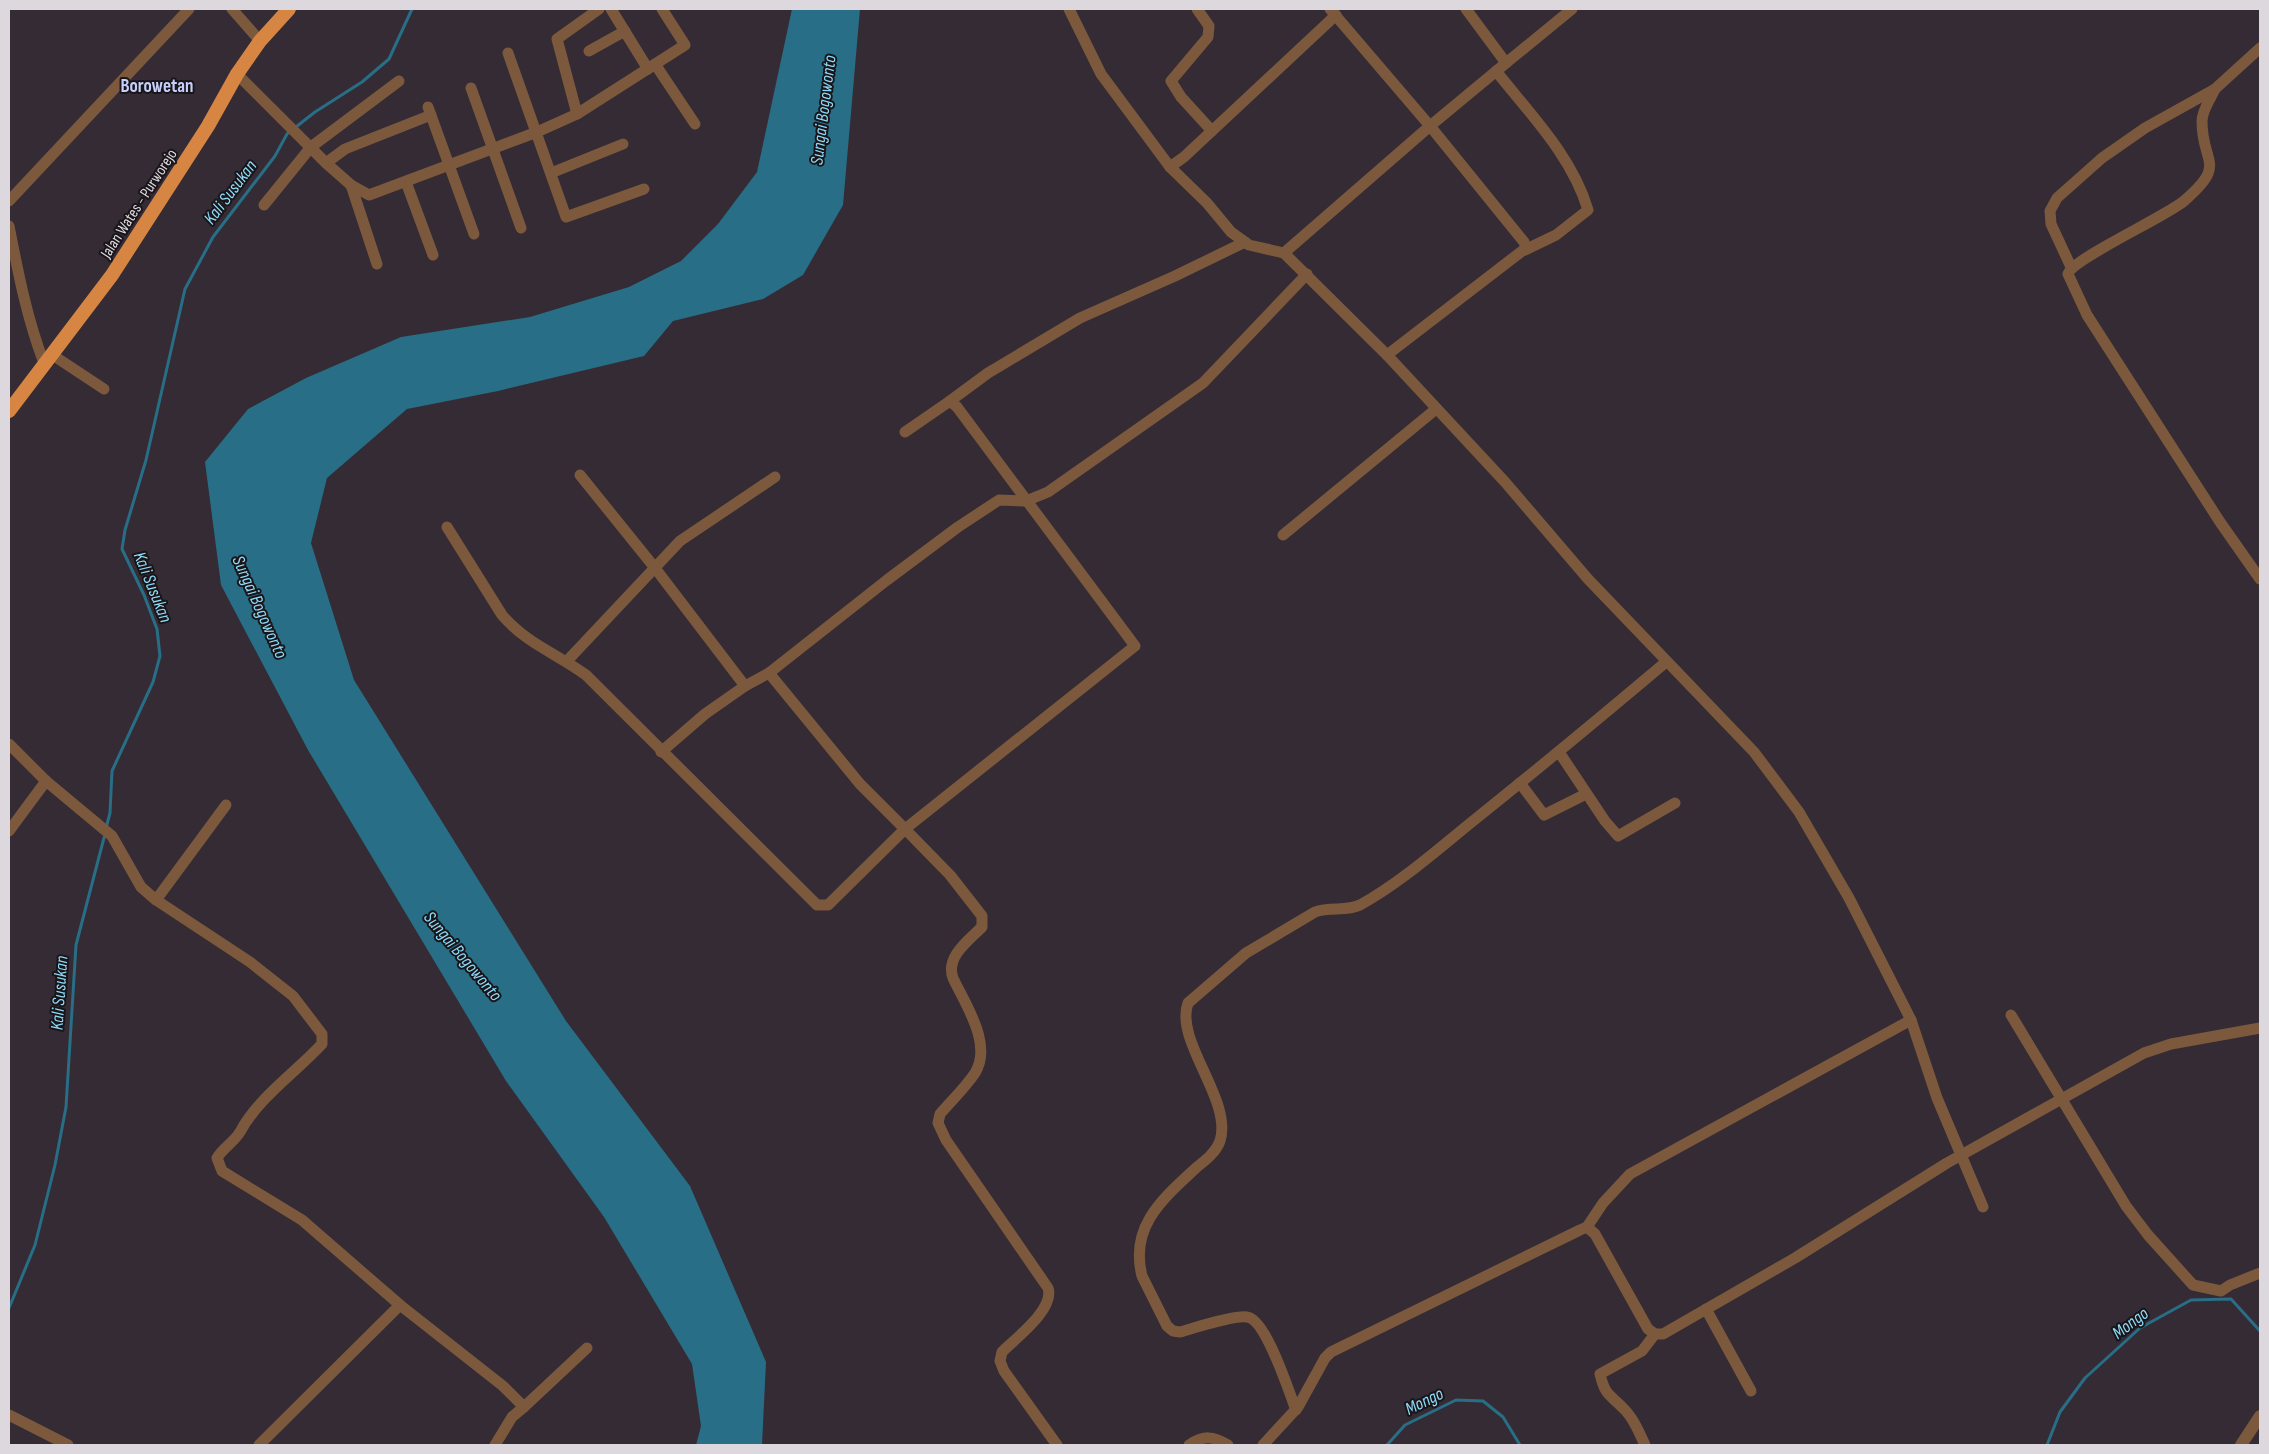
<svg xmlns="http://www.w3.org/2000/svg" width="2269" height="1454" font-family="'Sofia Sans Condensed',sans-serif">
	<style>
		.water { fill: #286e86 }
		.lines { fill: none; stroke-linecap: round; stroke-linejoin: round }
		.stream { stroke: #286e86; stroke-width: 3 }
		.minor { stroke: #7c593d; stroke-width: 11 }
		.tertiary { stroke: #7c593d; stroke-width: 12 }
		.trunk { stroke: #d68642; stroke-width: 14 }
		.labels { text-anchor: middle; stroke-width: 4; stroke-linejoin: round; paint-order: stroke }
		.street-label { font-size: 16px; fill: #ddd8dd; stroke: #191519 }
		.water-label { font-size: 18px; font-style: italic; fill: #8edbf9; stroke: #191519 }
		.quarter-label { font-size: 19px; font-weight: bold; fill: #c6d0fb; stroke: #191519 }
	</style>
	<rect width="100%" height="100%" fill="#342b34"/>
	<polygon class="water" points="792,9 860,9 843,205 803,275 763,299 673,321 644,356 498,391 407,409 327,478 311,543 354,680 566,1021 690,1186 766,1362 762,1445 696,1445 701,1426 692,1364 604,1217 506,1081 308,750 221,585 205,462 248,409 306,378 401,337 530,317 629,287 681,261 718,224 757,172"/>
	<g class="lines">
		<g class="stream">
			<polyline points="106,828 110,813 112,771 153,682 160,656 157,629 144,595 122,549 125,530 146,460 185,289 213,237 275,156 287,134 315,112 362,82 389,59 412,9"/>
			<polyline points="9,1308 35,1245 55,1165 66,1107 76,945 105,834"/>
			<polyline points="1387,1445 1405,1425 1456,1400 1483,1401 1503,1417 1520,1445"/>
			<polyline points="2047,1445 2060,1412 2085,1378 2140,1328 2191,1300 2231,1299 2260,1331"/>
		</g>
		<g class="minor">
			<polyline points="232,9 260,41"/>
			<polyline points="611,9 648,69"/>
			<polyline points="1069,9 1101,74 1170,167 1207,203 1231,232 1249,245 1284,253"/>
			<polyline points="1197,9 1209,26 1208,37 1171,81 1181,97 1212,131"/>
			<polyline points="1330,9 1430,126 1284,253 1387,355"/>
			<polyline points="1466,9 1506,63 1430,126 1524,242 1526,248 1387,355 1505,482 1588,579 1754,752 1799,812 1849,898 1911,1020 1937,1098 1983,1207"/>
			<polyline points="589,51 625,31"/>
			<polyline points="508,53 566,217 644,189"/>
			<polyline points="1506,63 1572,9"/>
			<polyline points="655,64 695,124"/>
			<path d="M1496,71C1530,114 1572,156 1588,210L1556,235L1525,250"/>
			<polyline points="237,74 326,163 351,185 369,195 537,132 577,114 685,45 662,9"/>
			<polyline points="471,88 521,228"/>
			<path d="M2215,89C2211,98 2202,110 2202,121C2202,165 2228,163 2184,201C2165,217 2072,259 2068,274L2087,315L2220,522L2260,579"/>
			<polyline points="428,107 474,234"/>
			<polyline points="577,114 557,39 599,9"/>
			<polyline points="326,163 345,149 431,115"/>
			<polyline points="1170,167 1184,157 1336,15"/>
			<polyline points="551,173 623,144"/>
			<polyline points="406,182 433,255"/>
			<polyline points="351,185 377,264"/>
			<polyline points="9,201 189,9"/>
			<polyline points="264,205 311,147 399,81"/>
			<path d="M9,226C18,272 27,319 44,363"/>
			<polyline points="2071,267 2051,224 2050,211 2057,198 2102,158 2145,128 2215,89 2260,48"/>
			<polyline points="51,354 104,389"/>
			<polyline points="950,401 988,373 1080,318 1175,276 1245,242"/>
			<polyline points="580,475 655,568 745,686"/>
			<path d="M447,527L502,615C527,644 556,653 586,675L817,905H828L905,829L950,875L982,916V927C969,940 945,957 953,978C965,1004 993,1044 975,1073C965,1088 951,1101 940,1114L938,1123L946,1140L1048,1288C1055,1309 1016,1338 1002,1352L1000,1361L1004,1371L1057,1445"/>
			<polyline points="1283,535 1436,409"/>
			<polyline points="567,661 680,541 775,477"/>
			<polyline points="769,673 860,784 905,829 1135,646 957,407 950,401 905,432"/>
			<path d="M9,744L46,781L112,836L141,887L156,900L250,962L293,996L322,1034V1044C295,1073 259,1097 240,1132C234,1142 223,1148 217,1158L222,1171L302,1220L400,1305L503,1386L524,1407L512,1417L495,1445"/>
			<polyline points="661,752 705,714 745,686 769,673 887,580 958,527 999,500 1026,501 1048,492 1203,383 1307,274"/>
			<polyline points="1559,752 1605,821 1618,836 1675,803"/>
			<polyline points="1520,783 1544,815 1586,794"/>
			<polyline points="9,831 46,781"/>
			<polyline points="156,900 226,805"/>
			<polyline points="2011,1015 2126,1206 2148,1235 2193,1285 2221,1291 2230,1285 2260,1273"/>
			<polyline points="1587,1227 1603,1203 1630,1174 1911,1020"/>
			<polyline points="1706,1309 1751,1391"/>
			<polyline points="524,1407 587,1348"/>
			<path d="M1296,1410C1289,1392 1266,1319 1247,1317C1234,1315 1194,1328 1180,1332L1173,1331L1167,1326L1142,1276C1129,1225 1165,1197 1197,1167C1206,1160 1216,1152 1220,1141C1233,1100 1174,1041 1188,1003L1246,953L1315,912C1330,906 1346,912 1360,905C1400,883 1437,850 1473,821C1538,769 1602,716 1666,662"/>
			<polyline points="9,1415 68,1445"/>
			<polyline points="259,1445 400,1305"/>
			<path d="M1189,1445C1204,1435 1213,1436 1228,1445"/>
			<polyline points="1263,1445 1298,1407 1325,1358 1331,1352 1580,1230 1587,1227 1595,1234 1648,1329 1655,1334 1663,1334 1795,1258 1947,1163 2144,1053 2171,1044 2260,1028"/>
			<path d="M1645,1445C1639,1432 1633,1417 1622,1407C1609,1394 1605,1395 1600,1374L1642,1351L1655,1334"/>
		</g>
		<polyline class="tertiary" points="2241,1445 2260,1416"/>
		<polyline class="trunk" points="9,411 112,275 208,126 237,74 260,41 289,9"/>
	</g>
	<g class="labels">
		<g class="street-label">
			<text transform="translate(138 203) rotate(-57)" y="6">Jalan Wates - Purworejo</text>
		</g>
		<g class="water-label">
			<text transform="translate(823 110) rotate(-83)" y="6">Sungai Bogowonto</text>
			<text transform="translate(230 192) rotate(-53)" y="6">Kali Susukan</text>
			<text transform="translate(153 587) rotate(68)" y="6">Kali Susukan</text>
			<text transform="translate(260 607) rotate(66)" y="6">Sungai Bogowonto</text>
			<text transform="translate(463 956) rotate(50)" y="6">Sungai Bogowonto</text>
			<text transform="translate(59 993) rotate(-86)" y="6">Kali Susukan</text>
			<text transform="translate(2130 1323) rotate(-37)" y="6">Mongo</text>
			<text transform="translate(1424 1401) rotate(-26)" y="6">Mongo</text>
		</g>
		<g class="quarter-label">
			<text x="157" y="92">Borowetan</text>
		</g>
	</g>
	<rect width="2269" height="1454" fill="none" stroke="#ddd8dd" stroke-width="20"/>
</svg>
